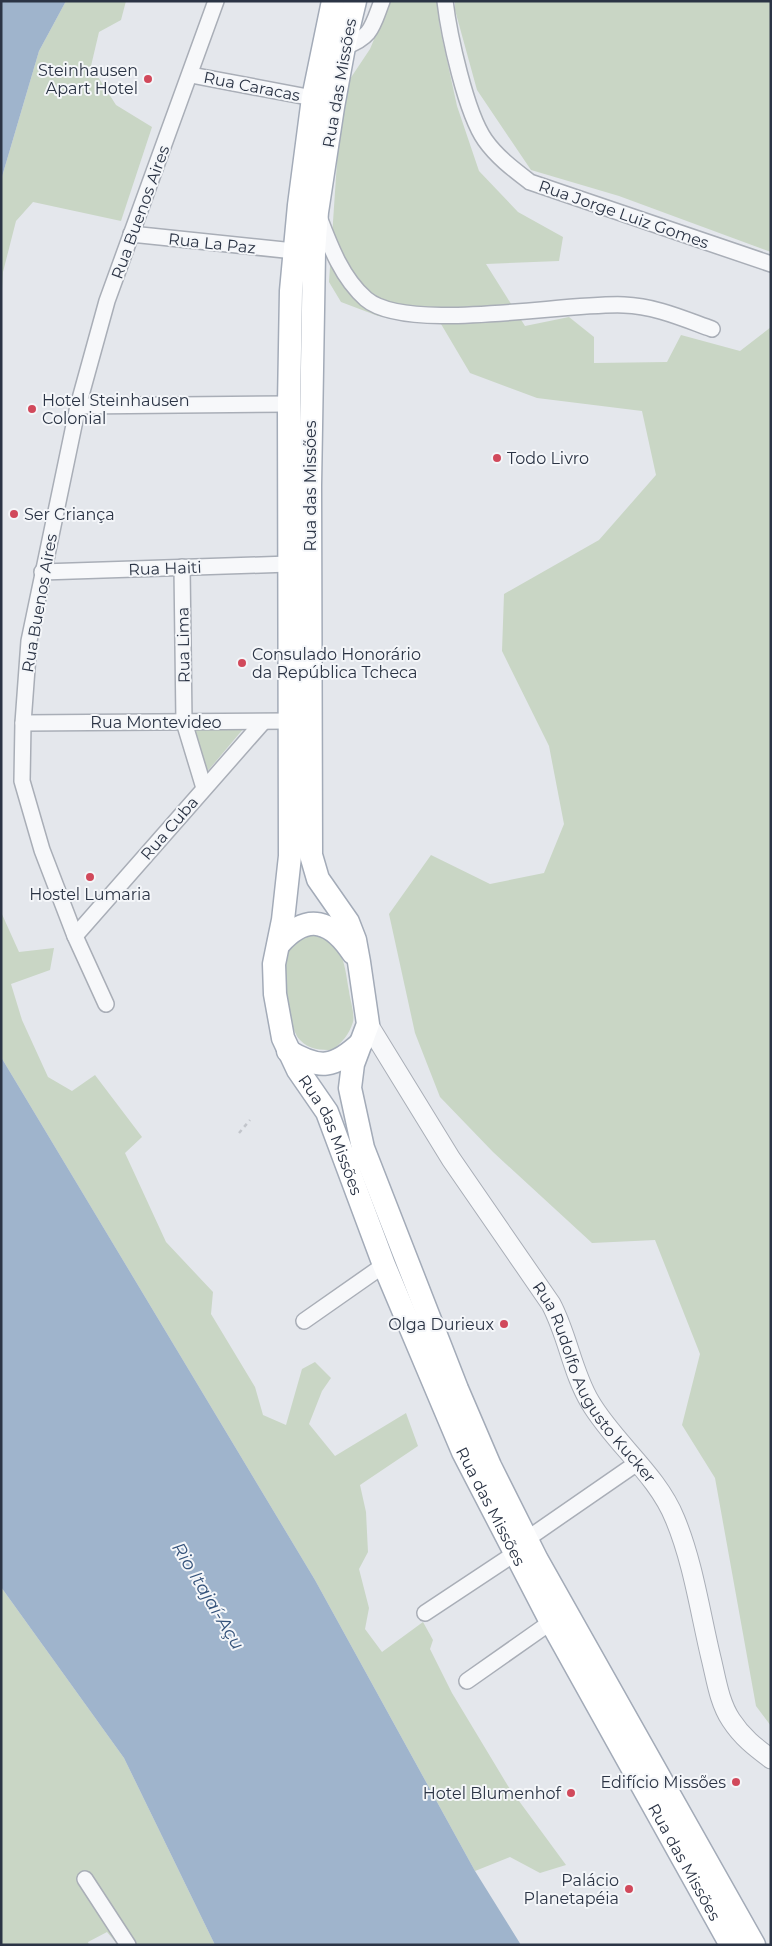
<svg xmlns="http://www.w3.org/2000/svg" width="772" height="1946" font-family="Montserrat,sans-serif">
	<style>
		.green { fill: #c9d6c5 }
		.water { fill: #9fb4cc }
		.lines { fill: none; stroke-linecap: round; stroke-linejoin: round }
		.minor-casing { stroke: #a9aeb7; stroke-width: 18 }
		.tertiary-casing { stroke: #a9aeb7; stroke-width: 21 }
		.primary-casing { stroke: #a3abb8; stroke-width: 25 }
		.path { stroke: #c2c5cb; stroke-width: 2.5; stroke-dasharray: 4 4; stroke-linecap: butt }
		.minor { stroke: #f7f8fa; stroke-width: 15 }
		.tertiary { stroke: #f7f8fa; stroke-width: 19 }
		.primary { stroke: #fff; stroke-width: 22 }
		.poi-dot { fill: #d1495b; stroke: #f4f6f9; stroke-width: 2 }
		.labels { text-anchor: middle; stroke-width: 4; stroke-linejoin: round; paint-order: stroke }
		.poi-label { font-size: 16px; fill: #2b3445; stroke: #f4f6f9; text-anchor: end }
		.street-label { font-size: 16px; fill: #2b3445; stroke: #f4f6f9 }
		.water-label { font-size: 18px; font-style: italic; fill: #34527a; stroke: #f4f6f9 }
	</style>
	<rect width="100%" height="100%" fill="#e4e7ec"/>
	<g class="green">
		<polygon points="66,1 126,1 121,20 99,32 91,66 116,105 152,127 121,221 33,202 16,221 3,272 1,304 1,180 39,51"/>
		<polygon points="390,1 437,1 440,28 457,106 479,171 518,212 563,237 559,261 486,264 525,326 569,317 594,337 594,363 667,362 681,335 740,351 771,327 771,1726 756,1706 715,1478 682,1425 700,1354 655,1240 592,1243 493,1152 440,1097 415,1033 389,914 431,855 490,884 544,873 564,824 549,746 502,651 504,594 599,540 656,475 642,411 537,398 470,373 441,324 378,316 341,302 329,282 339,132 350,79 370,49"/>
		<polygon points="455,1 771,1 771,252 619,196 531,170 477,90 455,10"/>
		<polygon points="192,726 244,728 206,773"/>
		<polygon points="1,912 19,952 54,948 50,970 11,984 22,1020 48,1077 72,1091 95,1075 142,1137 125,1153 166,1242 213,1292 211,1314 255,1387 263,1415 286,1425 302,1369 315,1362 331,1378 322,1391 309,1424 335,1456 406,1413 418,1446 360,1485 366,1512 368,1552 359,1569 369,1608 365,1629 382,1652 423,1622 433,1640 430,1649 452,1693 508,1786 566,1865 540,1873 510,1857 475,1871 315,1580 1,1057"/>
		<path d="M306,935C343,934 344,962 349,991C350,1000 355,1014 353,1022C349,1035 342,1042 333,1050C321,1050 309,1050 300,1040C287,1027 282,971 287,953C290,944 298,939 306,935Z"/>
		<polygon points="1,1587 124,1758 215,1945 118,1945 107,1932 88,1942 89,1945 1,1945"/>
	</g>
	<g class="water">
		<polygon points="1,1 66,1 39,51 1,180"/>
		<polygon points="1,1057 315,1580 475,1871 521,1945 215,1945 124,1758 1,1587"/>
	</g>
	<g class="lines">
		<defs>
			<g id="minor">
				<path d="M445,1C449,35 466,113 485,140C497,157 513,169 530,182L771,264"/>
				<path d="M344,47C372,37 372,27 382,1"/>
				<polyline points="191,75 313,98"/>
				<path d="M319,217C330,246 342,278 366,299C407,334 567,302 624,305C655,306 684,319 712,329"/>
				<polyline points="131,234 294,251"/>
				<polyline points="78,406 289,404"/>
				<polyline points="182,567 184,722 204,788"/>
				<polyline points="42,572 289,564"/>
				<polyline points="23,723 289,721"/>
				<polyline points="75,936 263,722"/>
				<polyline points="106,1004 75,936 42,850 22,781 23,723 29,641 78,406 107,301 216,1"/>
				<polyline points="304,1321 384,1265"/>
				<polyline points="527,1539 637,1463"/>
				<polyline points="425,1613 514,1554"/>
				<polyline points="467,1681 551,1622"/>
				<polyline points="85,1879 128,1945"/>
			</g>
			<g id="tertiary">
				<path id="s1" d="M368,1024L451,1159L551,1304C568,1336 572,1372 590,1402C614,1443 657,1474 675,1519C693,1562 700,1612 711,1658C716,1678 719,1702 731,1720C742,1737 755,1747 771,1759"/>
			</g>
			<g id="primary">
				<path id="s2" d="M333,1L313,98L299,205L291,291L289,404L290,856L283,920L274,964L275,994L283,1038L298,1070L327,1112L384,1265L463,1452L551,1622L731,1945"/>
				<polyline points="355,1 344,47 333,107 317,212 314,252 310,485 311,855 318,879 348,922 355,940 359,962 368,1024 353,1064 350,1088 363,1148 457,1389 490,1466 537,1560 754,1945"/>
				<path d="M280,943C308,912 332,921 353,953"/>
				<path d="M288,1051C320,1070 334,1068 361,1043"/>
			</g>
		</defs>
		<use href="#minor" class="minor-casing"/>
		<use href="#tertiary" class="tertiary-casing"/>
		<use href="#primary" class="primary-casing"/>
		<polyline class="path" points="239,1133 250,1120"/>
		<use href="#minor" class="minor"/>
		<use href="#tertiary" class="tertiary"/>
		<use href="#primary" class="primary"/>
	</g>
	<g class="poi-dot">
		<circle cx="148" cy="79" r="5"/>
		<circle cx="32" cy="409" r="5"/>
		<circle cx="497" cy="458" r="5"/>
		<circle cx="14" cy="514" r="5"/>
		<circle cx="242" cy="663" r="5"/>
		<circle cx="90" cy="877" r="5"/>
		<circle cx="504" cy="1324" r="5"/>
		<circle cx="736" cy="1782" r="5"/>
		<circle cx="571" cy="1793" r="5"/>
		<circle cx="629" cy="1889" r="5"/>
	</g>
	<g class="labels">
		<g class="poi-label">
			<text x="138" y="76">Steinhausen<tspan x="138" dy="18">Apart Hotel</tspan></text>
			<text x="42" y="406" text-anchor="start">Hotel Steinhausen<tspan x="42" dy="18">Colonial</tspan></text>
			<text x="507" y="464" text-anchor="start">Todo Livro</text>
			<text x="24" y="520" text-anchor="start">Ser Criança</text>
			<text x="252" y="660" text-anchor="start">Consulado Honorário<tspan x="252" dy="18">da República Tcheca</tspan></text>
			<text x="90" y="900" text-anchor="middle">Hostel Lumaria</text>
			<text x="494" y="1330">Olga Durieux</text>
			<text x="726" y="1788">Edifício Missões</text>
			<text x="561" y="1799">Hotel Blumenhof</text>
			<text x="619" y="1886">Palácio<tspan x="619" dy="18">Planetapéia</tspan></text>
		</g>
		<g class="street-label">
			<text transform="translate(339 83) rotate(-80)" y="6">Rua das Missões</text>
			<text transform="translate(252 86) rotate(11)" y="6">Rua Caracas</text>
			<text transform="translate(140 212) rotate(-70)" y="6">Rua Buenos Aires</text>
			<text transform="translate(624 214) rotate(19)" y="6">Rua Jorge Luiz Gomes</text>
			<text transform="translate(212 243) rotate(6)" y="6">Rua La Paz</text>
			<text transform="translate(310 486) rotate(-90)" y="6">Rua das Missões</text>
			<text transform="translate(165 568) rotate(-2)" y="6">Rua Haiti</text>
			<text transform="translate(39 603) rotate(-80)" y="6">Rua Buenos Aires</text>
			<text transform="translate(183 645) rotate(-91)" y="6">Rua Lima</text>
			<text x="156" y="728">Rua Montevideo</text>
			<text transform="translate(169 828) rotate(-49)" y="6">Rua Cuba</text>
			<text dy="6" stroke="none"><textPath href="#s2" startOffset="1151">Rua das Missões</textPath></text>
			<text dy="6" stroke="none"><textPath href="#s1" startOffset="425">Rua Rudolfo Augusto Kucker</textPath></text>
			<text dy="6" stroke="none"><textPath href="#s2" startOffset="1556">Rua das Missões</textPath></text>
			<text dy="6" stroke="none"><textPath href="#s2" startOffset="1961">Rua das Missões</textPath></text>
		</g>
		<g class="water-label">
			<text transform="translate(208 1596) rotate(59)" y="6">Rio Itajaí-Açu</text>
		</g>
	</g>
	<rect width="772" height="1946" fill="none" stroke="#2b3445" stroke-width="5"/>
</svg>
